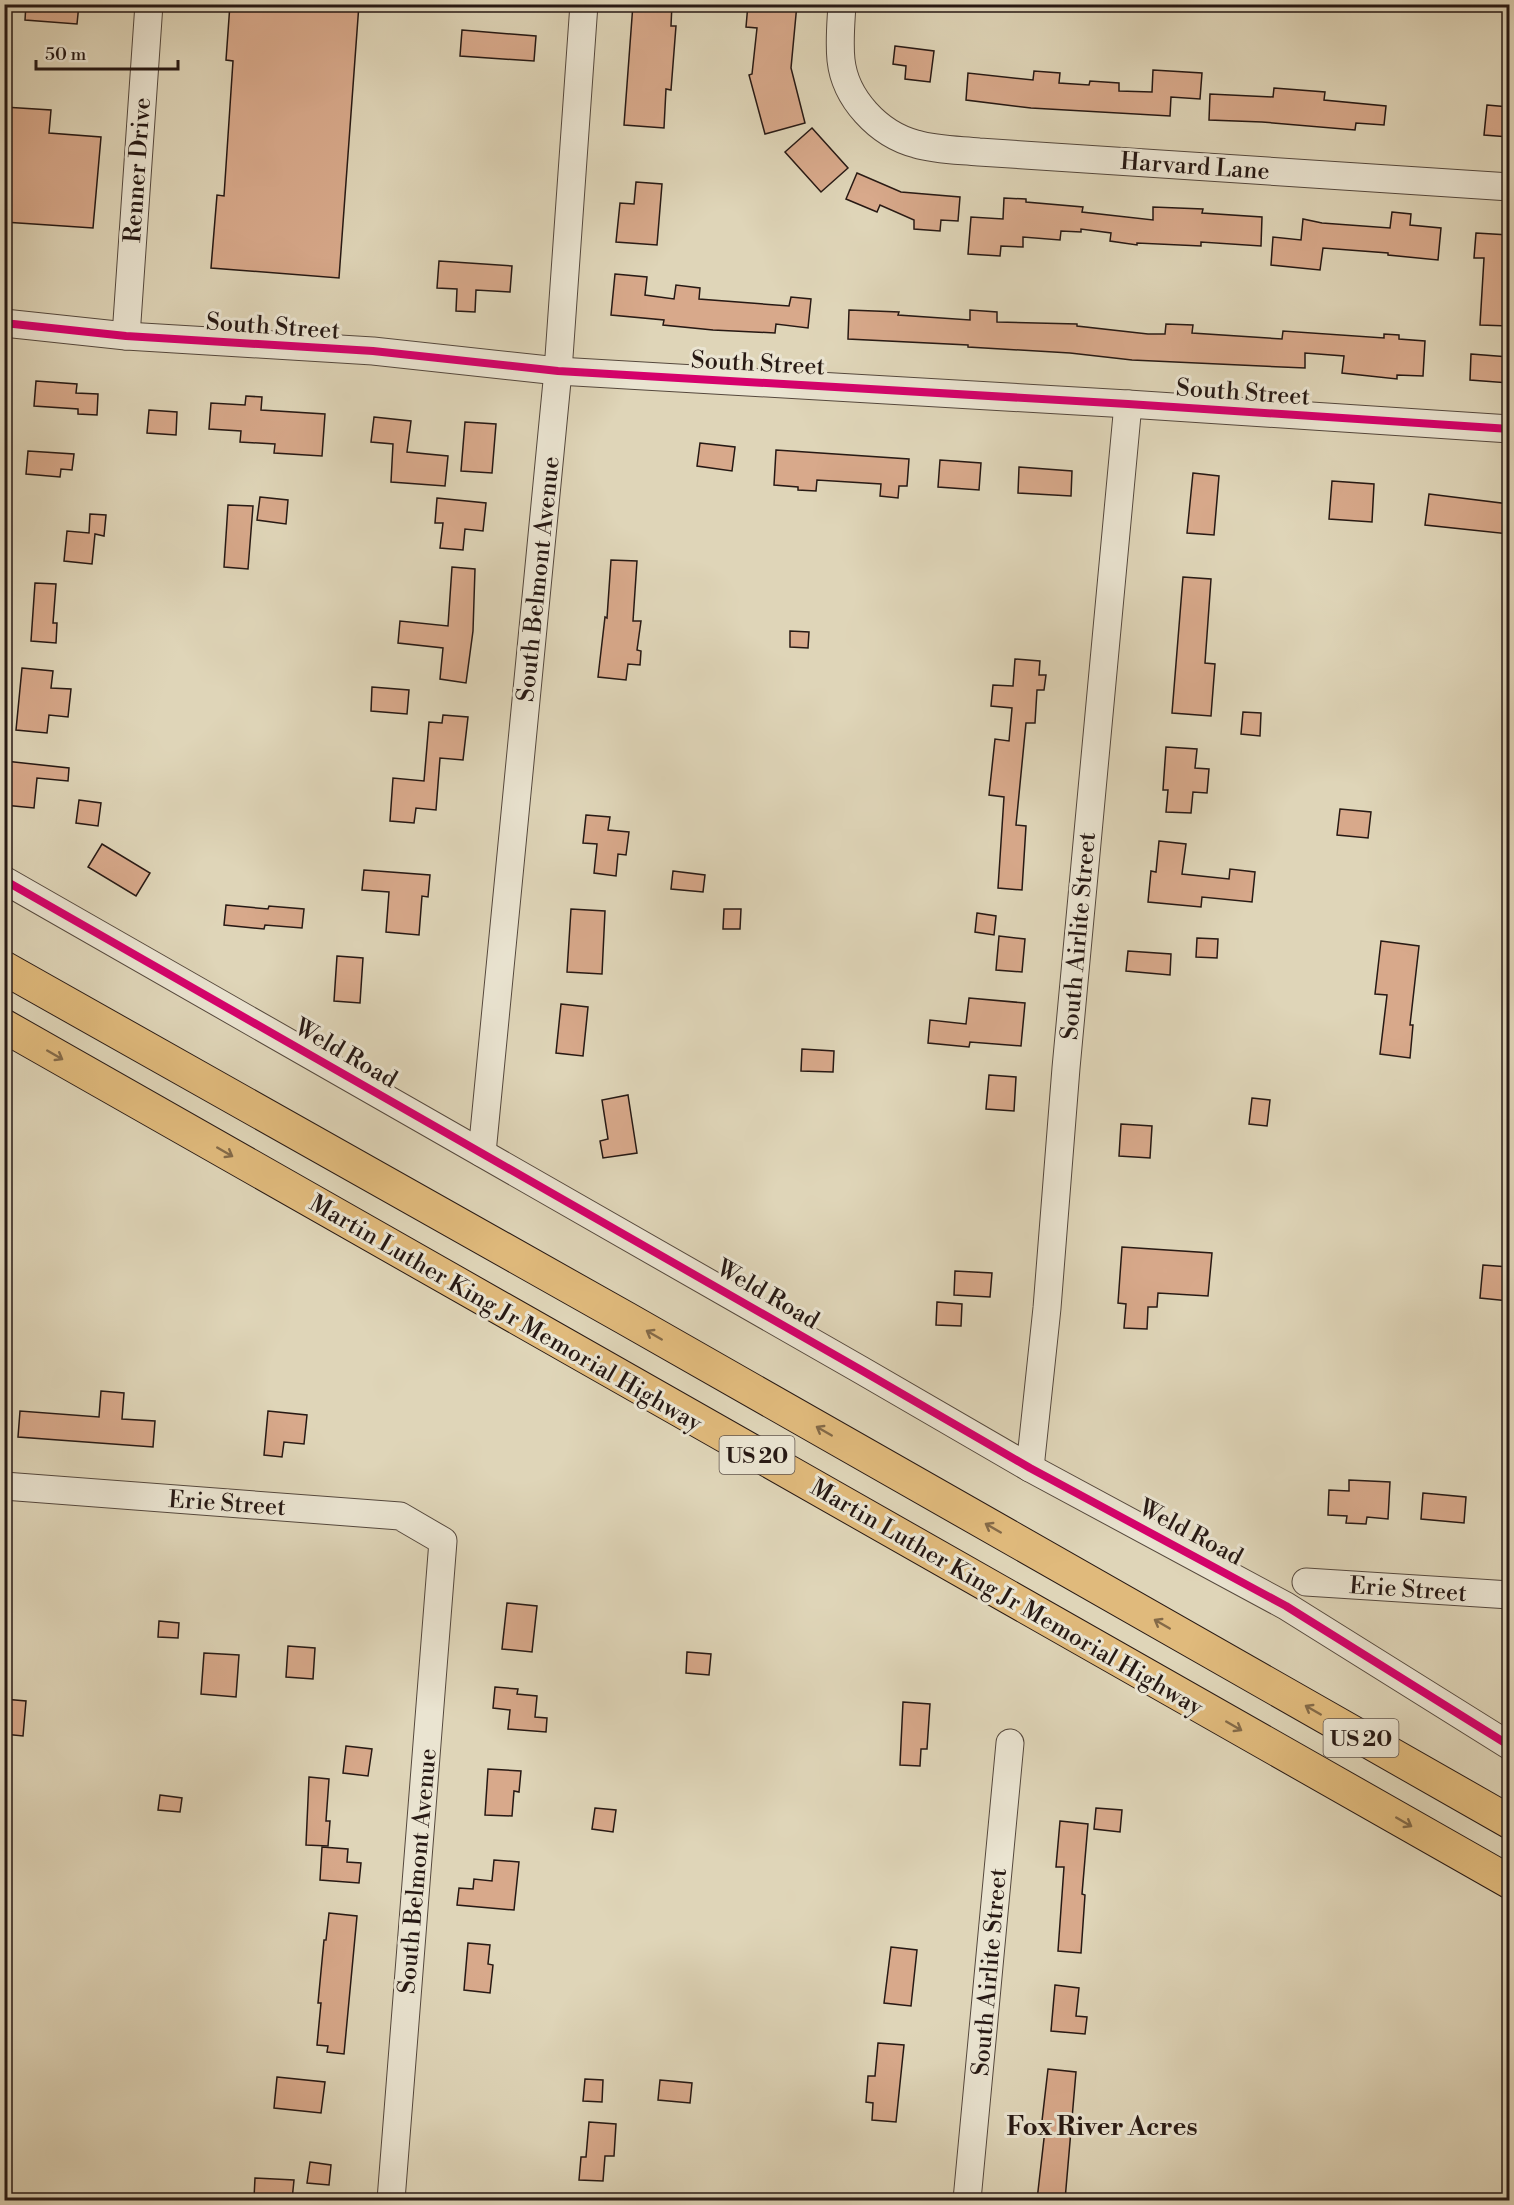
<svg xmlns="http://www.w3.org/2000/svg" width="1514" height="2205" font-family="'Libre Bodoni',serif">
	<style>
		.building { fill: #d8a98b; stroke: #271914; stroke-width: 1.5 }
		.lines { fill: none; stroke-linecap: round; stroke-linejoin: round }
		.minor-casing { stroke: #55483d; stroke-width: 29 }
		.highway-casing { stroke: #271914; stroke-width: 35 }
		.minor { stroke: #eae4d1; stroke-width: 27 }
		.highway { stroke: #e0ba7c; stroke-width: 33 }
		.cycleway-casing { stroke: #eae4d1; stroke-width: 11 }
		.cycleway { stroke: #d6006c; stroke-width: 8 }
		.oneway { stroke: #846a48 }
		.labels { text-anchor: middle; stroke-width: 6; stroke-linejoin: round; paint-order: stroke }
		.shield { fill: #eae4d1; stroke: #62564d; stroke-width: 1.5 }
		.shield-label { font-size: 22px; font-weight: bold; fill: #271914 }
		.street-label { font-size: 24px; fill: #271914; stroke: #eae4d1 }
		.neighbourhood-label { font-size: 26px; font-weight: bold; fill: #271914; stroke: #eae4d1 }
	</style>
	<rect width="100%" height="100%" fill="#dfd5b8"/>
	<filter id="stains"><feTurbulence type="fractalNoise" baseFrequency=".00333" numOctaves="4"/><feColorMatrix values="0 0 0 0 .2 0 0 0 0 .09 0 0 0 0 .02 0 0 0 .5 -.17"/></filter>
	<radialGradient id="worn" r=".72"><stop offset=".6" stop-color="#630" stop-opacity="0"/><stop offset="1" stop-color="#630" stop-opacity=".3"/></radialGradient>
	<g class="building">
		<polygon points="26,4 79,4 77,24 25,20"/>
		<polygon points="230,4 359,4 339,278 211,268 217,195 224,196 233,61 226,60"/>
		<polygon points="633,4 672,4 671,26 676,26 671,90 666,89 664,128 624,125"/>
		<polygon points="748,4 797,4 791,68 805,123 765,134 749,75 752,74 757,28 746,27"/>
		<polygon points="462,30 536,36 534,61 460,56"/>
		<polygon points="895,46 934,51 930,82 905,79 906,66 893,64"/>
		<polygon points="1153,70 1202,73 1200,99 1171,97 1170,116 1031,108 966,100 968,73 1033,80 1034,71 1060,73 1059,83 1089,85 1090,81 1119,83 1119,91 1152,92"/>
		<polygon points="1274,88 1325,92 1324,100 1386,106 1384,125 1356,123 1355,130 1262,122 1209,120 1210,94 1273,97"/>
		<polygon points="1487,105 1509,107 1509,137 1484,135"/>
		<polygon points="4,107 51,110 49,133 101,137 93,228 4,222"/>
		<polygon points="812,128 848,168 821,192 785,152"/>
		<polygon points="857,173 901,192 960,197 958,221 941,220 940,231 914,229 914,220 880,205 877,212 846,199"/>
		<polygon points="636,182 662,184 657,245 616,242 620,203 634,204"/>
		<polygon points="1004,198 1026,199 1026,202 1083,207 1082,212 1153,220 1153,207 1203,209 1202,213 1262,217 1261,246 1201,242 1201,246 1137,243 1137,245 1110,241 1111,233 1081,229 1081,232 1061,231 1060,240 1023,237 1023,247 1001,246 1000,256 968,254 971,217 1003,219"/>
		<polygon points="1392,212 1411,214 1410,225 1441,228 1438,260 1388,255 1388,253 1323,248 1320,270 1271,265 1273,237 1301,240 1303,219 1322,223 1390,228"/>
		<polygon points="1476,233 1509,235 1509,326 1480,325 1484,258 1474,258"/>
		<polygon points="439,261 512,266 510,292 476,290 475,312 456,311 457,289 437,288"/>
		<polygon points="615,274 647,277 645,295 674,299 676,285 700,288 699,299 789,306 791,297 811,299 808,328 776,324 775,333 713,330 663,325 664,320 611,315"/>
		<polygon points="849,310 899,312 898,315 970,320 970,310 997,312 997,322 1077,324 1077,326 1148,334 1165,334 1166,324 1193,325 1192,333 1282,339 1283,331 1384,338 1384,334 1399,335 1399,339 1425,341 1423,376 1397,375 1397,379 1342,373 1344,356 1305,353 1305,368 1132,360 1070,353 968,347 968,345 848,339"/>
		<polygon points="1471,354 1509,357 1509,383 1470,380"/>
		<polygon points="36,381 77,384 76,393 98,394 97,415 78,414 78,409 34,406"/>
		<polygon points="246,396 262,397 261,410 325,414 322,456 274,453 275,444 240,442 241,431 209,429 211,403 245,405"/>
		<polygon points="149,410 177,412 176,435 147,433"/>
		<polygon points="374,417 411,421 407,452 448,456 445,486 391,482 393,444 371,442"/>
		<polygon points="465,422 496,424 492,473 461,471"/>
		<polygon points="700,443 735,447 732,471 697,466"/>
		<polygon points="776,450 909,459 907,486 899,486 898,498 880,496 881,484 817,480 816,491 798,490 798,487 774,485"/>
		<polygon points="28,451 74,454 72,470 61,469 60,477 26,474"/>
		<polygon points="940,460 981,463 979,490 938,487"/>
		<polygon points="1019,467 1072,471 1071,496 1018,493"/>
		<polygon points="1193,473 1219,476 1214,535 1187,533"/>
		<polygon points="1332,481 1374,484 1372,522 1329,519"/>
		<polygon points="1429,494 1509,504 1509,534 1425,525"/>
		<polygon points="260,497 288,500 286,524 257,520"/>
		<polygon points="437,498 486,503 483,531 465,529 463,550 440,548 443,523 435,523"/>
		<polygon points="228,505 253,506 248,569 224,567"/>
		<polygon points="90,514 106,515 104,536 95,534 92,564 64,561 67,531 89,533"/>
		<polygon points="611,560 637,561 633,621 641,621 637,650 641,651 640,665 628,664 626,680 598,677 605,617 607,618"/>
		<polygon points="452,567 475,569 473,631 466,683 440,679 443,648 398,643 400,621 448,626"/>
		<polygon points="1183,577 1211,579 1205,663 1215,664 1211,716 1172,713"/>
		<polygon points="35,583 56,584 53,623 57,623 56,643 31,641"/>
		<polygon points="790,631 809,632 808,648 790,647"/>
		<polygon points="1015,659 1040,661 1039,675 1046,675 1044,690 1037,690 1035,723 1026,723 1016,825 1026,826 1022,890 998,888 1004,797 989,795 995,739 1009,741 1012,708 991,706 993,685 1013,686"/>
		<polygon points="22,668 53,671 51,688 71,689 68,717 49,715 47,733 16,730"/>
		<polygon points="372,687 409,690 407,714 371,711"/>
		<polygon points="1243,712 1261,713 1260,736 1241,734"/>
		<polygon points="443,715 468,717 463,760 440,758 436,810 416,808 414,823 390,821 393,778 424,781 429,722 442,723"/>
		<polygon points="1166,747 1197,749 1195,768 1209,769 1207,793 1193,792 1191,813 1166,812 1168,790 1163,790"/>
		<polygon points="5,761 69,768 68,781 37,778 34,808 4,805"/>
		<polygon points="79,800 101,803 98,826 76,823"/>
		<polygon points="1340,809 1371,812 1368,838 1337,835"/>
		<polygon points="586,815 610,817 608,830 629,832 626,855 618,854 616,876 594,873 597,844 583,843"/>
		<polygon points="1159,841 1186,844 1182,874 1229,879 1230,869 1255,872 1252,902 1202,897 1201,907 1148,902 1151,871 1156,872"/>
		<polygon points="102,844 150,873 136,896 88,867"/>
		<polygon points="364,870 430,875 428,897 422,896 419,935 386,932 389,892 362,890"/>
		<polygon points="673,871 705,875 703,892 671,889"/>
		<polygon points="226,905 268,909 269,906 304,909 302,928 265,925 264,929 224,925"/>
		<polygon points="571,909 605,911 602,974 567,972"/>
		<polygon points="724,909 741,909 740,929 723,929"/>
		<polygon points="977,913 996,916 994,935 975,932"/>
		<polygon points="999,936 1025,939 1022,972 996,970"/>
		<polygon points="1197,938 1218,939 1217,958 1196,957"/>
		<polygon points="1381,941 1419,946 1410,1025 1413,1025 1410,1058 1380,1054 1387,995 1375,994"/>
		<polygon points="1128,951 1171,954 1170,975 1126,971"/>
		<polygon points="337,956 363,958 360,1003 334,1001"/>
		<polygon points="969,998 1025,1003 1021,1046 970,1042 969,1047 928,1043 930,1020 966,1024"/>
		<polygon points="561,1004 588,1007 583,1056 556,1053"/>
		<polygon points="802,1049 834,1051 833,1072 801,1071"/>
		<polygon points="989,1075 1016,1077 1014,1111 986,1109"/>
		<polygon points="628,1095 637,1153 603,1158 600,1141 608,1139 602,1100"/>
		<polygon points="1252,1098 1270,1100 1267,1126 1249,1124"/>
		<polygon points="1121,1124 1152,1126 1150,1158 1119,1156"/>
		<polygon points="1122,1247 1212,1253 1208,1296 1158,1293 1157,1307 1148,1307 1147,1329 1124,1328 1126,1304 1118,1303"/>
		<polygon points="1483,1265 1509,1267 1509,1301 1480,1298"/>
		<polygon points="955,1271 992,1273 990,1297 954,1295"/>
		<polygon points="937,1302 962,1304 961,1326 936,1325"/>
		<polygon points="101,1391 124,1393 122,1419 155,1421 153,1447 18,1437 20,1411 99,1417"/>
		<polygon points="268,1411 307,1415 304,1444 284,1442 282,1457 264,1455"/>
		<polygon points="1349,1480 1390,1482 1388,1519 1367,1517 1366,1524 1346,1523 1347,1516 1328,1515 1329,1490 1349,1491"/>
		<polygon points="1423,1493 1466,1497 1464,1523 1421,1519"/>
		<polygon points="507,1603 537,1606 532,1652 502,1649"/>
		<polygon points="159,1621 179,1623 178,1638 158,1637"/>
		<polygon points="288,1646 315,1648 313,1679 286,1677"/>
		<polygon points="687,1652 711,1654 709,1675 686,1673"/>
		<polygon points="204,1653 239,1655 236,1697 201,1694"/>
		<polygon points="495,1687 518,1689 517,1694 537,1696 535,1717 547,1718 546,1732 508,1729 510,1710 493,1708"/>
		<polygon points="4,1699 26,1701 23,1736 4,1734"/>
		<polygon points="903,1702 930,1704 927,1749 921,1749 920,1766 900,1765"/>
		<polygon points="346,1746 372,1749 368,1776 343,1773"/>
		<polygon points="488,1769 521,1771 519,1792 514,1791 512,1816 485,1815"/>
		<polygon points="309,1777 329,1779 326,1821 330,1821 328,1846 306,1845"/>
		<polygon points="160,1795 182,1798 180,1812 158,1810"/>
		<polygon points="595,1808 616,1810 613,1832 592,1829"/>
		<polygon points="1096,1808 1122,1810 1120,1832 1094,1829"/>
		<polygon points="1060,1821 1088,1824 1082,1894 1085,1895 1081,1953 1058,1951 1064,1867 1056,1867"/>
		<polygon points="322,1847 348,1849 347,1862 361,1863 359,1883 320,1880"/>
		<polygon points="494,1860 519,1862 514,1910 457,1905 459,1888 473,1889 474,1879 492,1881"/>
		<polygon points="329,1913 357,1916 344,2054 327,2052 328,2046 317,2045 321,2003 318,2003 324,1940 326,1940"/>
		<polygon points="468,1943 490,1945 488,1964 493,1965 490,1993 464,1990"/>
		<polygon points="891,1947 917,1950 911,2006 884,2003"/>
		<polygon points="1055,1985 1079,1988 1076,2016 1087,2017 1085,2034 1051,2031"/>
		<polygon points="878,2043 904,2045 896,2122 872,2120 873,2103 866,2102 868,2076 875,2076"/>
		<polygon points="1048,2069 1076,2072 1065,2200 1037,2200 1046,2121 1042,2121"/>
		<polygon points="277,2077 325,2082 321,2113 274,2108"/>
		<polygon points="585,2079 603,2080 602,2102 583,2101"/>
		<polygon points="660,2080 692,2083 690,2103 658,2100"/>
		<polygon points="589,2122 616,2124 614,2156 605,2156 603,2181 579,2180 581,2157 586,2157"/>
		<polygon points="310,2162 331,2165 329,2185 307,2183"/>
		<polygon points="255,2178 294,2180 292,2200 254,2198"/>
	</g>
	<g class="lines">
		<defs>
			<g id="minor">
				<path d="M842,4C841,23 839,41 841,60C845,98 878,134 916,144C936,150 958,150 979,152L1510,187"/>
				<polyline points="4,323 126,336 373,351 558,371 1128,404 1510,429"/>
				<polyline points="126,336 149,4"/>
				<polyline points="4,880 861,1370 1030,1468 1286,1606 1510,1746"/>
				<polyline points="482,1153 558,371 584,4"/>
				<polyline points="1030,1468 1047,1308 1066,1068 1128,404"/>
				<polyline points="4,1486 400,1516 443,1541 391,2200"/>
				<polyline points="1306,1582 1510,1595"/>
				<polyline points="967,2200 1010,1743"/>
			</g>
			<g id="highway">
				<polyline points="4,968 627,1319 1510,1822"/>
				<polyline points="4,1026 1510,1882"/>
			</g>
		</defs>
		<use href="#minor" class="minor-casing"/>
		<use href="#highway" class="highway-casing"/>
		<use href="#minor" class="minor"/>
		<use href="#highway" class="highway"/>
		<defs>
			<g id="cycleway">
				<polyline points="4,323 126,336 373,351 558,371 1128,404 1510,429"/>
				<polyline points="4,880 861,1370 1030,1468 1286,1606 1510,1746"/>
			</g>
		</defs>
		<use href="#cycleway" class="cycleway-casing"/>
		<use href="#cycleway" class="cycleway"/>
	</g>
	<defs><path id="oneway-shaft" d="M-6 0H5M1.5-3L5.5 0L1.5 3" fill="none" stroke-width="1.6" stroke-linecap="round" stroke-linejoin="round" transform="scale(1.5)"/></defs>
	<g class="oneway">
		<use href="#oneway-shaft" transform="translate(55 1055) rotate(30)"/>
		<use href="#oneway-shaft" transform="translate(225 1152) rotate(30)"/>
		<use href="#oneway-shaft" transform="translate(654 1335) rotate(-150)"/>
		<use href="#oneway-shaft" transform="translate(824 1431) rotate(-150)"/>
		<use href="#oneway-shaft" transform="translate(993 1528) rotate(-150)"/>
		<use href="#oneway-shaft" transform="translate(1162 1624) rotate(-150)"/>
		<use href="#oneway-shaft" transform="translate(1313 1710) rotate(-150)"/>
		<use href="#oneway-shaft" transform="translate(1234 1726) rotate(30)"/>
		<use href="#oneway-shaft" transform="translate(1404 1822) rotate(30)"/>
	</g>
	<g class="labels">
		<g class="shield">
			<rect x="719.5" y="1436" width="75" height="38" rx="4.5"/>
			<rect x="1323.5" y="1719" width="75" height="38" rx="4.5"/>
		</g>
		<g class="shield-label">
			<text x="757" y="1463">US 20</text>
			<text x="1361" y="1746">US 20</text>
		</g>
		<g class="street-label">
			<text transform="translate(1195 166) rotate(4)" y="8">Harvard Lane</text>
			<text transform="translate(137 170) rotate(-86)" y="8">Renner Drive</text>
			<text transform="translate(273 326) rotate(4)" y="8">South Street</text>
			<text transform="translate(758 363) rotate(3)" y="8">South Street</text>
			<text transform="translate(1243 392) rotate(4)" y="8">South Street</text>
			<text transform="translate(538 579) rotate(-84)" y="8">South Belmont Avenue</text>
			<text transform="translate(1078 936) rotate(-85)" y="8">South Airlite Street</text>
			<text transform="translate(346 1053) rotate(30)" y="8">Weld Road</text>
			<text transform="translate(768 1294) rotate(30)" y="8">Weld Road</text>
			<text transform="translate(506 1313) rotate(30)" y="8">Martin Luther King Jr Memorial Highway</text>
			<text transform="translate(227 1503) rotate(4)" y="8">Erie Street</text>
			<text transform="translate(1191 1532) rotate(28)" y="8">Weld Road</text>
			<text transform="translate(1408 1589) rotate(4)" y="8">Erie Street</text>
			<text transform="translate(1007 1597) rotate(30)" y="8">Martin Luther King Jr Memorial Highway</text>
			<text transform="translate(417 1871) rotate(-85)" y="8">South Belmont Avenue</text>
			<text transform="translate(989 1972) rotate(-85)" y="8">South Airlite Street</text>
		</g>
		<g class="neighbourhood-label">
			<text x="1102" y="2135">Fox River Acres</text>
		</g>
	</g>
	<rect width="1514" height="2205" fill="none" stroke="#dfd5b8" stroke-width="24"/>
	<rect x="6" y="6" width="1502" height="2193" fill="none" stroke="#271914" stroke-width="3"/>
	<rect x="12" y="12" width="1490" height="2181" fill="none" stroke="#271914" stroke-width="1.5"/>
	<path d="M36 60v9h142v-9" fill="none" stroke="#271914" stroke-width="3"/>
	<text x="45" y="60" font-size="18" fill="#271914" stroke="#eae4d1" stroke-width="4.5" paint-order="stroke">50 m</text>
	<rect width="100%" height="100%" filter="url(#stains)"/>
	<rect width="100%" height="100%" fill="url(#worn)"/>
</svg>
